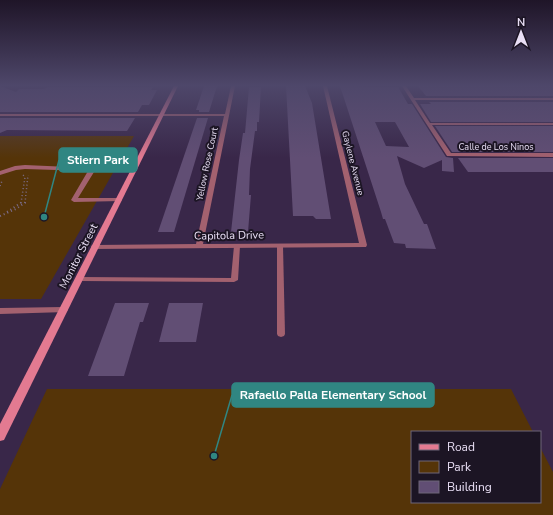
<svg xmlns="http://www.w3.org/2000/svg" width="553" height="515" font-family="'Nunito Sans',sans-serif">
	<style>
		.green { fill: #553408 }
		.building { fill: #614e74; fill-rule: evenodd }
		.lines { fill: none; stroke-linecap: round; stroke-linejoin: round }
		.path-far1 { stroke: #7c6d8a; stroke-width: 1.5; stroke-dasharray: 1 2.5; stroke-linecap: butt }
		.path { stroke: #7c6d8a; stroke-width: 2; stroke-dasharray: 1 3; stroke-linecap: butt }
		.lane { fill: #a3616f; fill-rule: evenodd }
		.street { fill: #a3616f; fill-rule: evenodd }
		.secondary { fill: #e37a91; fill-rule: evenodd }
		.labels { text-anchor: middle; stroke-width: 4; stroke-linejoin: round; paint-order: stroke }
		.far-street-label { font-size: 9px; fill: #e9dff5; stroke: #1c1524 }
		.street-label { font-size: 11px; fill: #e9dff5; stroke: #1c1524 }
		.leader { fill: none; stroke: #308682; stroke-width: 1.5 }
		.callout-dot { fill: #308682; stroke: #1c1524; stroke-width: 1.5 }
		.callout { fill: #308682; stroke: #308682; stroke-width: 1.5 }
		.callout-label { font-size: 12px; text-anchor: middle; font-weight: bold; fill: #fff }
	</style>
	<rect width="100%" height="100%" fill="#392749"/>
	<g class="green">
		<polygon points="0,136 134,136 41,299 0,299"/>
		<polygon points="47,389 511,389 533,432 412,432 412,502 540,502 540,447 553,472 553,515 0,515 0,489"/>
	</g>
	<g class="building">
		<polygon points="0,86 16,92 19,89 44,89 48,87 153,87 151,90 157,90 149,105 142,105 138,112 0,112"/>
		<polygon points="204,86 217,86 209,112 199,112 199,110 196,110"/>
		<polygon points="286,86 305,86 312,103 331,219 316,219 313,216 293,216"/>
		<path d="M340,86L398,87L408,104H412L446,157L453,158L454,172L442,171V160L424,168L397,156L405,184L424,224H427L436,249L406,248L405,244L394,243L385,219H383L381,212ZM375,122H395L409,147L386,146Z"/>
		<polygon points="418,86 553,86 553,96 426,96"/>
		<polygon points="249,87 261,87 259,122 257,122 257,131 255,131 250,169 249,195 251,195 248,232 231,232 239,160 243,133 245,133"/>
		<polygon points="429,102 553,102 553,122 431,122 420,104 431,104"/>
		<polygon points="0,118 135,118 127,131 7,130 0,133"/>
		<polygon points="197,118 208,118 174,232 158,232"/>
		<polygon points="435,126 553,126 553,152 452,152"/>
		<polygon points="458,158 553,158 553,172 468,172"/>
		<polygon points="115,303 149,303 143,322 140,322 124,376 88,376"/>
		<polygon points="169,303 203,303 196,342 159,342"/>
	</g>
	<g class="lines">
		<g class="path-far1">
			<polyline points="0,186 2,181"/>
			<polyline points="21,203 25,177 23,175"/>
			<polyline points="25,203 28,175"/>
		</g>
		<g class="path">
			<polyline points="7,212 22,202"/>
			<polyline points="0,216 16,209 26,202"/>
		</g>
		<g class="lane">
			<polygon points="402,86 406,86 414,98 553,98 553,100 415,100 430,123 553,123 553,125 432,125 451,153 553,153 553,157 447,156"/>
			<polygon points="25,165 92,168 134,168 137,170 134,172 94,172 78,198 119,198 122,200 121,201 74,202 71,200 88,171 25,169 16,170 0,175 0,171 15,166"/>
			<polygon points="237,244 240,246 238,280 234,282 79,281 75,279 79,277 231,278 234,246"/>
			<polygon points="280,244 283,246 285,334 284,336 281,337 278,336 277,334 277,246"/>
		</g>
		<g class="street">
			<polygon points="231,86 235,86 203,244 359,243 323,86 327,86 367,245 366,247 92,249 91,247 92,245 95,245 196,244 224,116 0,116 0,114 225,114"/>
			<polygon points="63,307 66,308 68,310 66,312 0,314 0,308"/>
		</g>
		<polygon class="secondary" points="174,86 178,86 4,440 0,441 0,424"/>
	</g>
	<linearGradient id="sky" x2="0" y2="1"><stop stop-color="#1f1528"/><stop offset="0.54" stop-color="#4e476a"/><stop offset="1" stop-color="#4e476a" stop-opacity="0"/></linearGradient>
	<rect width="553" height="158" fill="url(#sky)"/>
	<g class="labels">
		<g class="far-street-label">
			<text x="496" y="150">Calle de Los Ninos</text>
			<text transform="translate(353 163) rotate(76)" y="3">Gaylene Avenue</text>
			<text transform="translate(207 164) rotate(-78)" y="3">Yellow Rose Court</text>
		</g>
		<g class="street-label">
			<text transform="translate(229 235) rotate(-1)" y="4">Capitola Drive</text>
			<text transform="translate(78 256) rotate(-63)" y="4">Monitor Street</text>
		</g>
	</g>
	<path class="leader" d="M44 217L59 160M214 456L232 395"/>
	<g class="callout-dot">
		<circle cx="44" cy="217" r="4"/>
		<circle cx="214" cy="456" r="4"/>
	</g>
	<g class="callout">
		<rect x="59" y="148" width="78" height="24" rx="4"/>
		<rect x="232" y="383" width="202" height="24" rx="4"/>
	</g>
	<g class="callout-label">
		<text x="98" y="164">Stiern Park</text>
		<text x="333" y="399">Rafaello Palla Elementary School</text>
	</g>
	<rect x="411" y="431" width="130" height="72" fill="#1c1524" stroke="#6e6678"/>
	<rect x="419" y="444" width="20" height="6" fill="#e37a91" stroke="#6e6678"/>
	<text x="447" y="451" font-size="12" fill="#e9dff5">Road</text>
	<rect x="419" y="461" width="20" height="12" fill="#553408" stroke="#6e6678"/>
	<text x="447" y="471" font-size="12" fill="#e9dff5">Park</text>
	<rect x="419" y="481" width="20" height="12" fill="#614e74" stroke="#6e6678"/>
	<text x="447" y="491" font-size="12" fill="#e9dff5">Building</text>
	<g transform="translate(521 32)" stroke="#1c1524" stroke-width="3" paint-order="stroke">
	<path d="M0-3L7 15L0 10L-7 15Z" fill="#e9dff5"/>
	<text y="-6" font-size="11" font-weight="bold" text-anchor="middle" fill="#e9dff5">N</text>
	</g>
</svg>
